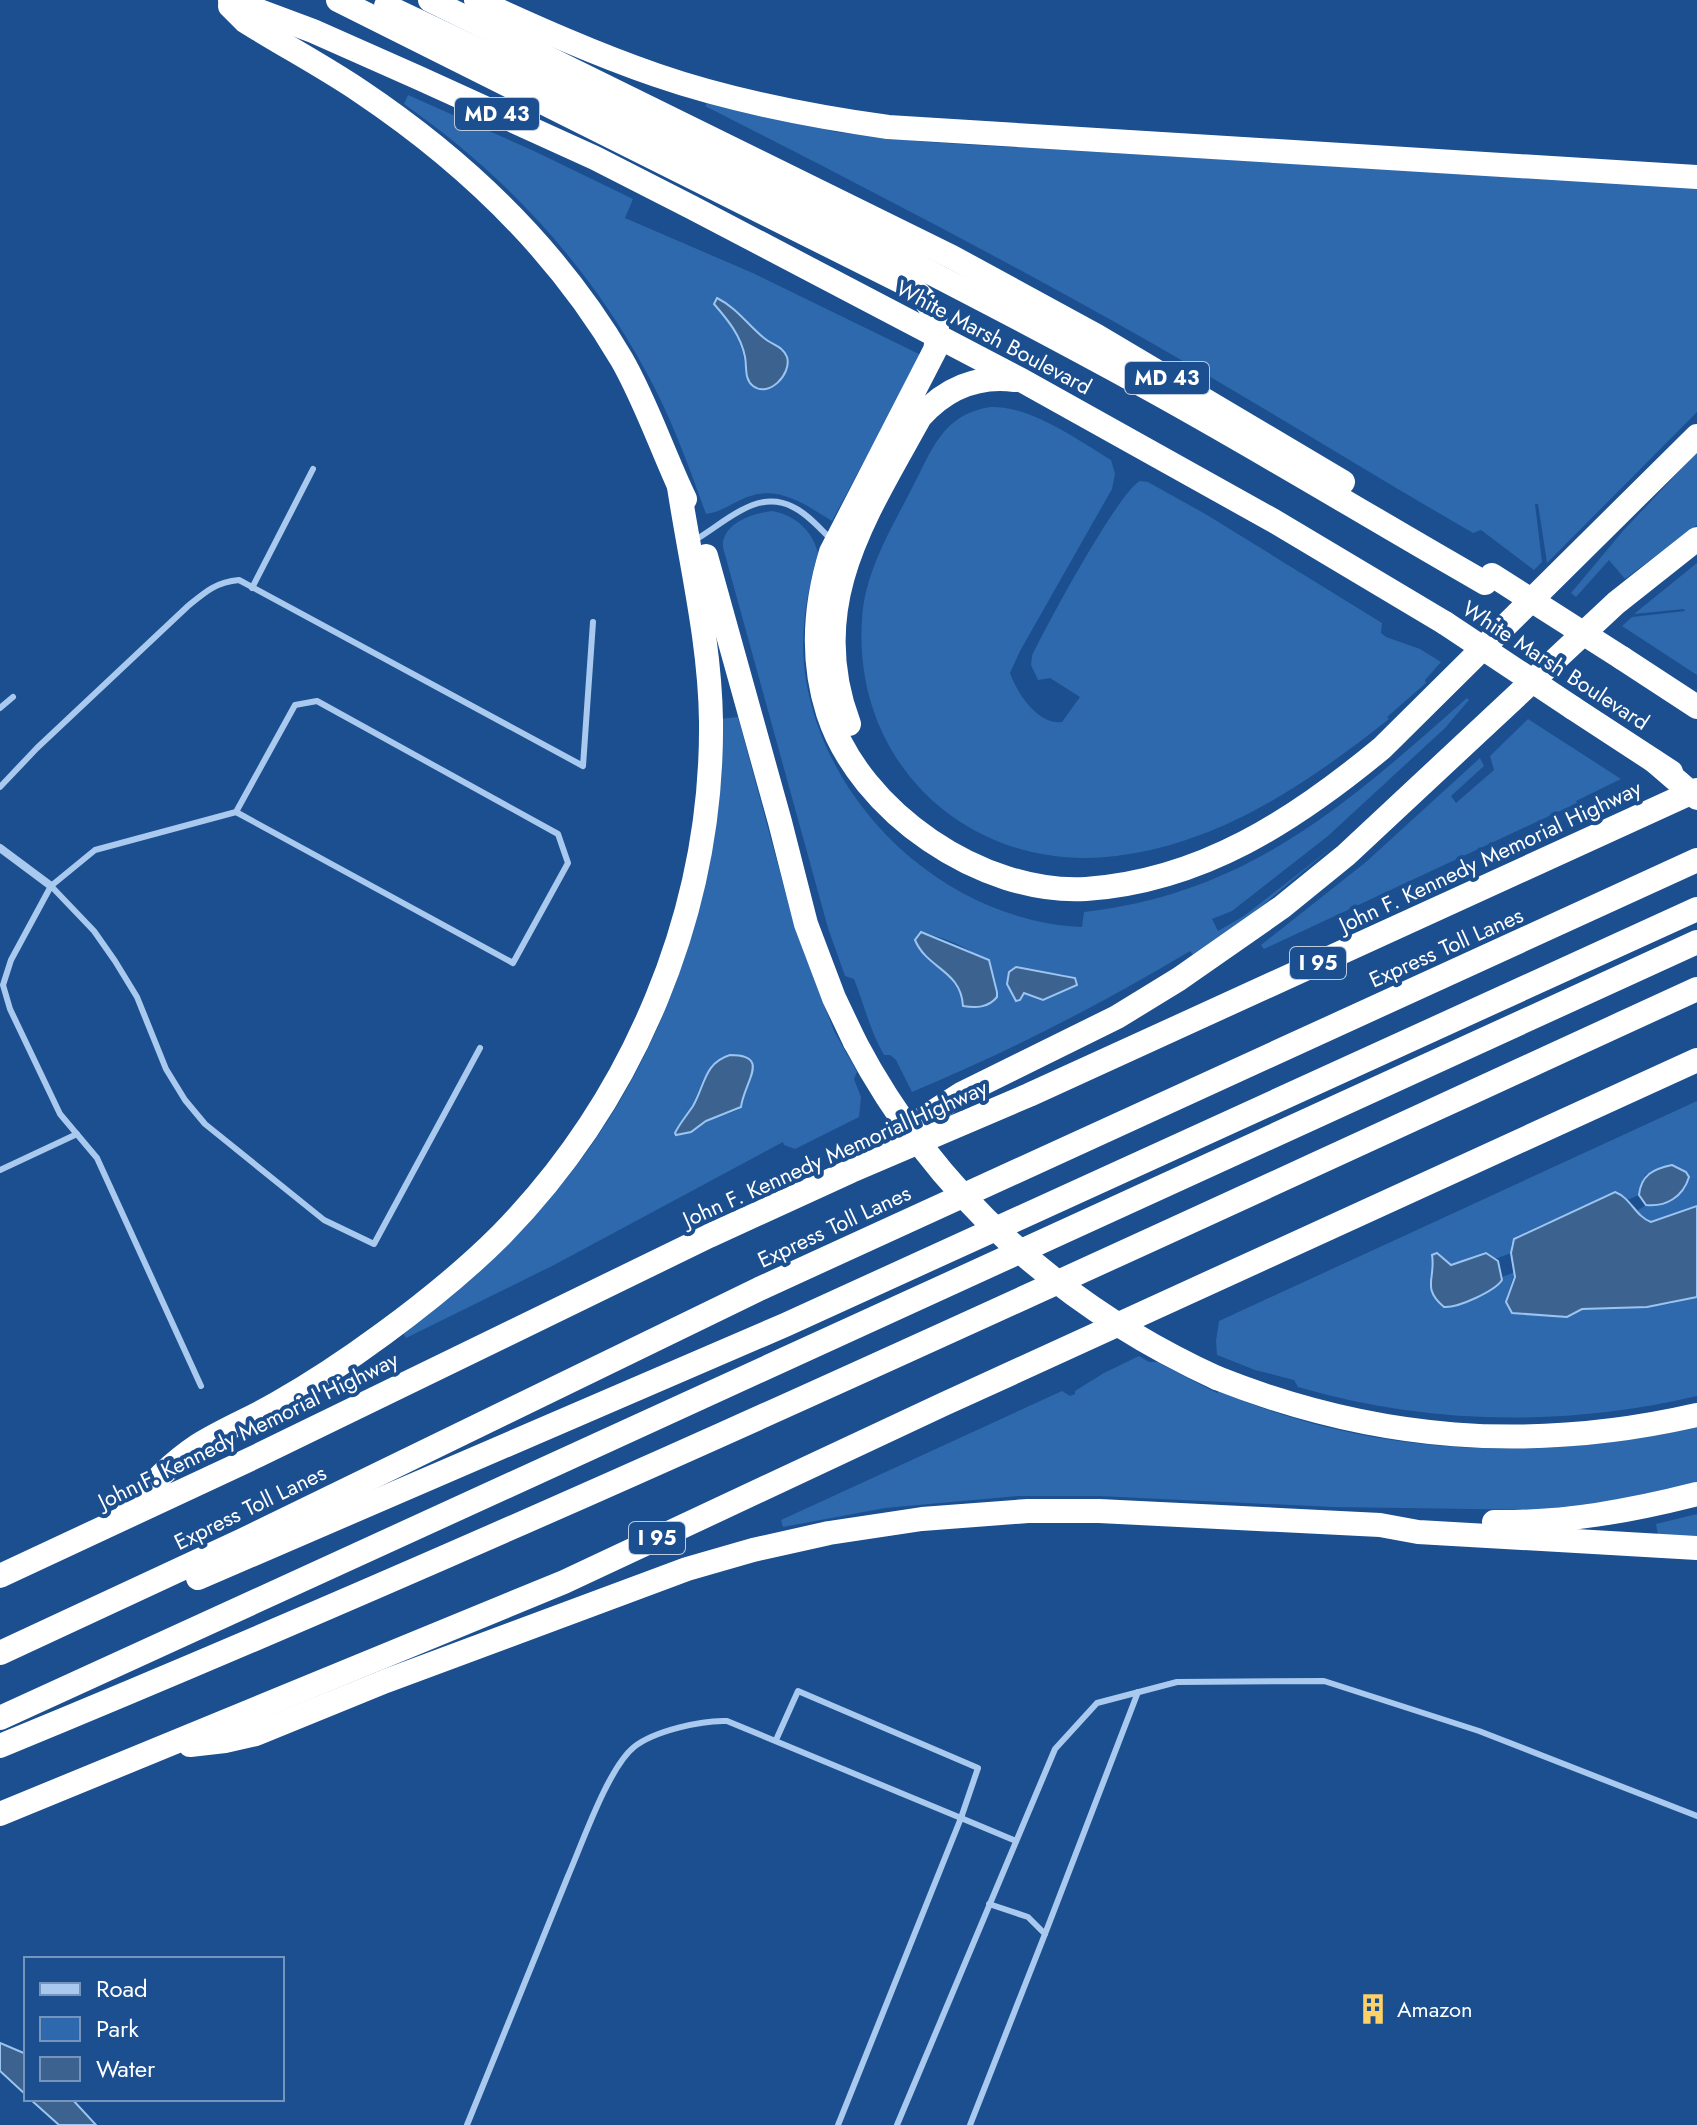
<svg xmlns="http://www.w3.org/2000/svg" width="1697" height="2125" font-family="Jost,sans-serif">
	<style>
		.green { fill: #2e69ad; fill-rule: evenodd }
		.water { fill: #3c6290; stroke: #9cc4f0; stroke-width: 2 }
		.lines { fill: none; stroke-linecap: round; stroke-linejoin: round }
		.lane { stroke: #a9c9ee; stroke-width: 6 }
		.street { stroke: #a9c9ee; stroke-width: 8 }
		.highway { stroke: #fff; stroke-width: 24 }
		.highway-bridge { stroke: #fff; stroke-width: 24 }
		.labels { text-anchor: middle; stroke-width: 8; stroke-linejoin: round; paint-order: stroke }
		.shield { fill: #1b4f8f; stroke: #bbcadd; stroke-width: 2 }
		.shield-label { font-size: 20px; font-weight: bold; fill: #fff }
		.street-label { font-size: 22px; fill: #fff; stroke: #1b4f8f }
		.poi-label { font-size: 22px; fill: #fff; stroke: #1b4f8f; text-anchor: start }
	</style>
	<rect width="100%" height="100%" fill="#1b4f8f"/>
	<g class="green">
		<path d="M408,95L534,151L633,199L625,218L755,274L921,355L832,521C806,505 779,485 747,497C732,503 722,512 706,514C688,464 670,414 644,368C587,263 502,172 404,104ZM723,301L736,310L767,341L746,374C744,345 733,326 714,304Z"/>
		<path d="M708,102L836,132L927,142L1697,188V412L1547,563L1538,504H1535L1542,562L1534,570L1481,530L1473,533C1383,481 1296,427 1207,375C1043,279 874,192 705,106Z"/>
		<path d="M990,407C1029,405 1078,440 1111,460L1115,474L1112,489L1020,651L1010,673C1017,693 1038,725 1062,722L1080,697L1050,678L1038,680L1031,665L1032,656C1045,628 1119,491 1140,481L1148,482L1207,515L1382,623L1381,633L1386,637L1420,649L1441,662L1425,680L1426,683L1387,717L1389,719C1308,783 1221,843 1116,856C972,874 852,766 862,619C865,572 890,531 911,490C932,451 941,415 990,407Z"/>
		<polygon points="1697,452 1697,525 1625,579 1609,560 1576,597 1571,593 1623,531"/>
		<path d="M772,511C795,515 812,530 818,553C806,595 799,637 806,680C828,812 950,921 1082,927L1084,912C1250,893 1348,803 1467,698L1469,700L1445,728L1328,836L1232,911L1212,919L1218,931L1244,916L1335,845L1246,919L1194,956L1190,951C1100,1005 1008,1052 912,1092L896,1060L890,1055H884C870,1031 864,1004 854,979L845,976L828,928L727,562C726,556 722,548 723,542C727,521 755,513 772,511ZM921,932C953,940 1012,961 992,1003L976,1008L963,1006C961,979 939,966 919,950ZM1050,973L1067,975L1032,994L1024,993Z"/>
		<polygon points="1697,563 1697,675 1622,626 1632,617 1685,611 1684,609 1634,614"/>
		<path d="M738,717L795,928L834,1031L857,1072L854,1079L861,1097L859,1117L795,1149L784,1145L783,1142L554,1265L406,1338L403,1333C438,1301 472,1269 506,1237C522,1222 540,1208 555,1192C662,1068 727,882 721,719ZM752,1077L738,1110L707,1121L691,1132L675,1133L693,1105L703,1079Z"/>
		<polygon points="1528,719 1621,779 1576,801 1577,803 1264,949 1261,945 1366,862 1480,758 1484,766 1451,796 1456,803 1494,770 1490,756"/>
		<path d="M1697,1101V1206C1678,1214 1652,1232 1635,1212L1646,1205C1656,1206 1677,1198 1684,1190C1686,1187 1688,1180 1689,1177L1665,1166L1645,1175L1639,1195L1627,1200L1615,1192L1607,1195L1517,1236L1511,1245V1253L1495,1259L1487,1253C1479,1254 1451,1266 1447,1264C1445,1263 1439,1255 1437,1254L1430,1277L1464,1303L1502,1280V1277L1515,1272L1507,1296L1566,1317L1582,1309L1670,1304L1680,1299L1697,1297V1396C1564,1427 1429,1425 1298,1387L1294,1380L1255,1370L1217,1355L1216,1341L1219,1321Z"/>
		<path d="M1139,1356L1149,1362H1157L1217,1393L1219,1391C1370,1456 1538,1463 1697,1427V1483L1604,1502L1538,1510L1333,1507L1099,1496H1019L885,1508L783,1527L781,1520L1062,1391L1070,1396L1075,1394V1391L1104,1373Z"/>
		<polygon points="1697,1514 1697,1536 1658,1535 1656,1524"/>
	</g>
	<g class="water">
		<path d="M717,298C737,308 747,324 764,338C772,345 783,346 787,357C792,374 769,398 753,386C744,379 747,367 745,357C741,336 728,320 714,304Z"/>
		<path d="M921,932L989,960L997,992V997C988,1008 976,1008 963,1006C961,970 927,969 915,940Z"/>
		<polygon points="1016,967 1075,978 1077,985 1043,1000 1024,993 1020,1000 1016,1001 1007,984 1009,972"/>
		<path d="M730,1055C772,1055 744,1082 741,1107L706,1121L691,1132L676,1135L675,1133C680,1123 687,1115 693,1106C705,1085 704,1063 730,1055Z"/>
		<path d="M1672,1165L1686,1172L1689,1177C1683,1197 1666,1207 1646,1205L1639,1195C1641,1175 1653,1169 1672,1165Z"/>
		<path d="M1615,1192C1631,1198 1635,1216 1651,1222L1697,1206V1297L1647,1307L1582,1309L1567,1317L1512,1313L1506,1302L1515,1277L1511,1253L1514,1239Z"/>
		<path d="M1437,1253L1451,1265L1486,1253L1498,1261L1502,1280C1495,1291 1458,1308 1444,1307C1421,1288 1436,1278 1432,1255Z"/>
		<polygon points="0,2043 26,2054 26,2095 0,2071"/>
		<polygon points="30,2099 72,2099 96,2125 59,2125"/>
	</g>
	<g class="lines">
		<g class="lane">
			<path d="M695,540C725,523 756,488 793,507C808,514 820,529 832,540"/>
			<polyline points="252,588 313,469"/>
			<polyline points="0,708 13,697"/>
			<path d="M0,787L37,748L188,606C205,592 216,582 239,580L583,766L593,622"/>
			<polyline points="51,886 94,931 115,961 137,997 166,1069 185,1100 205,1124 324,1220 374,1244 480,1048"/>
			<polyline points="0,1170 77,1134"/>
			<polyline points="201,1386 97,1158 60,1114 10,1009 3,985 11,960 51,886 95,850 236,812 295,705 317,701 558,834 568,863 513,963 236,812"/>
			<polyline points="1045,1934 1138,1692"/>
			<path d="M467,2125C500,2042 534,1959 568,1876C582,1844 608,1768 634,1747C654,1731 702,1720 727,1721L961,1818L978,1768L798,1691L776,1740"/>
			<polyline points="838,2125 961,1818 1016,1841"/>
			<polyline points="897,2125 1055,1749 1097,1703 1177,1682 1324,1681 1479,1731 1697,1816"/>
			<polyline points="970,2125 1045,1934 1028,1917 989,1904"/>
		</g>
		<polyline class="street" points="0,848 51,886"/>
		<g class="highway">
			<polyline points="230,0 313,31 419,78 595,158 693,208 1023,381 1274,521 1445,623"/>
			<path d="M338,0L910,286C932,303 942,322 935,350L831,552C815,604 811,660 828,713C860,812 982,895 1086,889C1202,881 1295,820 1382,748L1697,436"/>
			<polyline points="430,0 952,257 1097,336 1343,482"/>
			<path d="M476,0C535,27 595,54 656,75C731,101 810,116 888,127L1697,177"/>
			<path d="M230,6L245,21C283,45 323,66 360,91C466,162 557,249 622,360C647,404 663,453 685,499"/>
			<path d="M386,6C641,127 896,250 1144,386C1259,449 1371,518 1485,583"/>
			<polyline points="706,556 780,822 806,924 834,998 855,1042"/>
			<polyline points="1622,658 1697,707"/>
			<polyline points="1573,708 1671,772"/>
			<path d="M849,724C804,605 865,517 920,417C945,389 977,375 1015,380"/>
			<polyline points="892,1138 961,1094 1117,1017 1179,979 1282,907 1346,855 1616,603 1697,539"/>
			<path d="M1217,1378C1376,1441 1531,1453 1697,1415"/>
			<path d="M128,1512C148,1487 170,1464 197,1446C222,1430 250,1419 276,1404C313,1383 349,1359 383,1334C424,1304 465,1271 501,1235C634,1099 713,912 711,721C710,642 691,565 679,487"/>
			<path d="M1494,1522C1564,1523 1630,1511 1697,1494"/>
			<polyline points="0,1576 259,1455 709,1236 851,1171 1029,1095 1697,790"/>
			<polyline points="198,1578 785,1325 1697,909"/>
			<polyline points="0,1653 241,1541 759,1289 1697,860"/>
			<polyline points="0,1718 1697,942"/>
			<polyline points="190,1745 225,1741 256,1734 386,1681 687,1569 753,1550 829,1533 922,1519 1028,1511 1099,1511 1380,1525 1418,1532 1697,1548"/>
			<path d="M0,1746C573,1510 1134,1247 1697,989"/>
			<polyline points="0,1814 564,1582 944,1404 1697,1060"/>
		</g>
		<g class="highway-bridge">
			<polyline points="1492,575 1622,658"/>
			<polyline points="1445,623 1573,708"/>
			<polyline points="1654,761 1697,798"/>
			<path d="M855,1042C935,1194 1062,1307 1217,1378"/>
		</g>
	</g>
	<defs>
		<symbol id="building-bare" viewBox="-9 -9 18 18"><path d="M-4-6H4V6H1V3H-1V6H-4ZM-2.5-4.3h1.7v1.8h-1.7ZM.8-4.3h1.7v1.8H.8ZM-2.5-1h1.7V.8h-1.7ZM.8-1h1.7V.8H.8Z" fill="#ffd166" stroke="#1b4f8f" stroke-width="2.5" paint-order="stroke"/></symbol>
	</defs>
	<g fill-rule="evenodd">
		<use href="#building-bare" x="1351" y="1987" width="44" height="44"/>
	</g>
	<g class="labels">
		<g class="shield">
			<rect x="455" y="98" width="84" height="32" rx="6"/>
			<rect x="1125" y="362" width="84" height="32" rx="6"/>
			<rect x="1290" y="947" width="56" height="32" rx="6"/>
			<rect x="629" y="1522" width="56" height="32" rx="6"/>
		</g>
		<g class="shield-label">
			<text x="497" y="121">MD 43</text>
			<text x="1167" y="385">MD 43</text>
			<text x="1318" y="970">I 95</text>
			<text x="657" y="1545">I 95</text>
		</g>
		<g class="street-label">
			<text transform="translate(994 337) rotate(28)" y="8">White Marsh Boulevard</text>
			<text transform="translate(1556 665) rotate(33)" y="8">White Marsh Boulevard</text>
			<text transform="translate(1490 856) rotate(-25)" y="8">John F. Kennedy Memorial Highway</text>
			<text transform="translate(1446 947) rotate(-24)" y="8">Express Toll Lanes</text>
			<text transform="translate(835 1153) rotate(-24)" y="8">John F. Kennedy Memorial Highway</text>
			<text transform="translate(834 1226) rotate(-25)" y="8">Express Toll Lanes</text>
			<text transform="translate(248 1430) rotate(-26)" y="8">John F. Kennedy Memorial Highway</text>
			<text transform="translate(250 1507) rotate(-26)" y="8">Express Toll Lanes</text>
		</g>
		<g class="poi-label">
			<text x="1397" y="2017">Amazon</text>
		</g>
	</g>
	<rect x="24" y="1957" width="260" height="144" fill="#1b4f8f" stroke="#7695bc" stroke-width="2"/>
	<rect x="40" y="1983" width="40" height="12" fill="#a9c9ee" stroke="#7695bc" stroke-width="2"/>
	<text x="96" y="1997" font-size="24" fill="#ffffff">Road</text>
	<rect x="40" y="2017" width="40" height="24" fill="#2e69ad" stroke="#7695bc" stroke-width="2"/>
	<text x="96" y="2037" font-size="24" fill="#ffffff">Park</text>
	<rect x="40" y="2057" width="40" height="24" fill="#3c6290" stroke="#7695bc" stroke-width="2"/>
	<text x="96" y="2077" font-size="24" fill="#ffffff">Water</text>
</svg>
